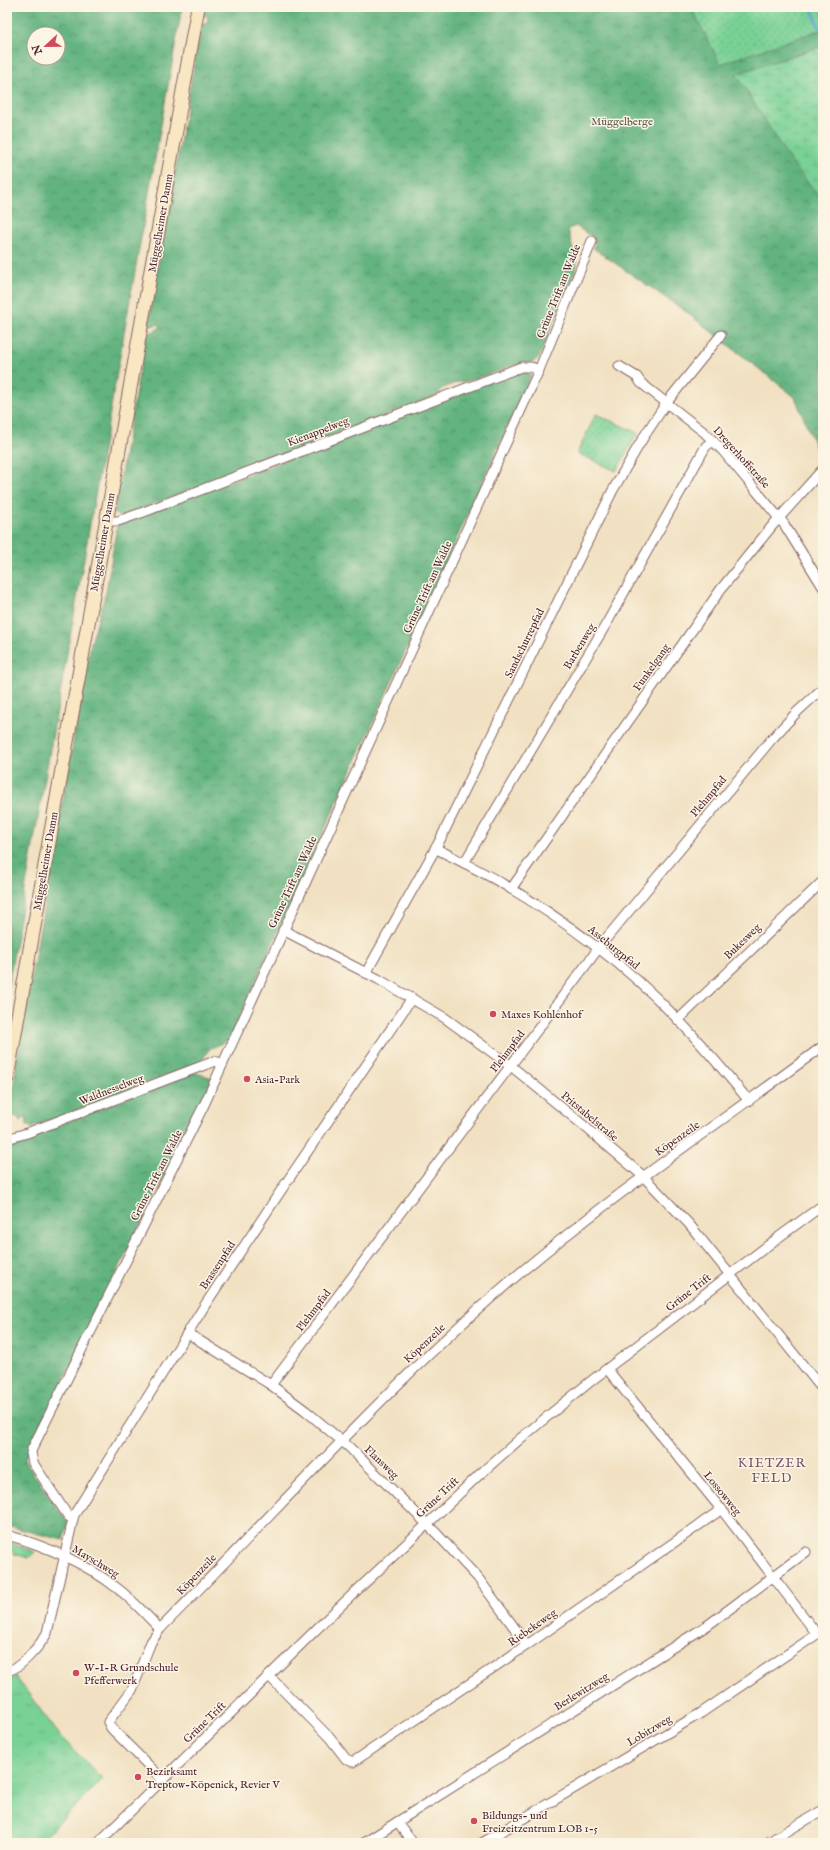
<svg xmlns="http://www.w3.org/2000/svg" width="830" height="1850" font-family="'IM FELL English',serif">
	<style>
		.grass { fill: url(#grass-tufts); stroke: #627860 }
		.forest { fill: url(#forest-crowns); stroke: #566955; fill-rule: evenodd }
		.wetland { fill: url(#wetland-marsh); stroke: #627860 }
		.garden { fill: url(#garden-dots); stroke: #627860 }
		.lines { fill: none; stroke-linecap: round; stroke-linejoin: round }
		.stream { stroke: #679fd6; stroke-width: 2.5 }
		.street-casing { stroke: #846360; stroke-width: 11 }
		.secondary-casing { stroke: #846360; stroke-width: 15 }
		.street { stroke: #fff; stroke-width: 9 }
		.secondary { stroke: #f9e7c3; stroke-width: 13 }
		.poi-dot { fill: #d1495b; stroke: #fcf5e5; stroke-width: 1.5 }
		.labels { text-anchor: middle; stroke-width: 3; stroke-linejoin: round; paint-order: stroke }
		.park-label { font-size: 11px; fill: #58544b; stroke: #fcf5e5 }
		.street-label { font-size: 11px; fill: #4a1f2b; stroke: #fcf5e5 }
		.poi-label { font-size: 11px; fill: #4a1f2b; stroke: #fcf5e5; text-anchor: start }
		.quarter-label { font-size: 13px; letter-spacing: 1px; fill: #76566f; stroke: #fcf5e5 }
	</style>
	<defs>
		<pattern id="grass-tufts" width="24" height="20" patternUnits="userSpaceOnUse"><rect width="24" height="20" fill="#79d196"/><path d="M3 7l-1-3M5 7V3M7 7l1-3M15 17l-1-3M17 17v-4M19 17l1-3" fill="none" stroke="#6ab381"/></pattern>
		<pattern id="forest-crowns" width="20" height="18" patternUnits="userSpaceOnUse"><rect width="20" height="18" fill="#62b37f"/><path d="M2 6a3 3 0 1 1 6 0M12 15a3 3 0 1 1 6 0" fill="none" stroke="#539168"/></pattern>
		<pattern id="wetland-marsh" width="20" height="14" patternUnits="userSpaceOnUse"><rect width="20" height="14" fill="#79d196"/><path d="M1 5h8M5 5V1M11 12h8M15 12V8" fill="none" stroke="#6ab381"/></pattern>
		<pattern id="garden-dots" width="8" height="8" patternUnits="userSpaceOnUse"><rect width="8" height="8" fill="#79d196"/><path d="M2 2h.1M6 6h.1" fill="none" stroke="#6ab381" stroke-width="1.8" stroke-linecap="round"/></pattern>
	</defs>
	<rect width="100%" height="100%" fill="#fcf5e5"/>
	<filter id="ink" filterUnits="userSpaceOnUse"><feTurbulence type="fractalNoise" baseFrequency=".025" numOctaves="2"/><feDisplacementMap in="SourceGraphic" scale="8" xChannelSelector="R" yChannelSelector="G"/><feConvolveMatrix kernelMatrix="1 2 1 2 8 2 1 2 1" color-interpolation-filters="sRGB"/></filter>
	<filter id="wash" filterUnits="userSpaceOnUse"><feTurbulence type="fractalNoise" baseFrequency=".012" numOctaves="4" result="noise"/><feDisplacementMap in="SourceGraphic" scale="16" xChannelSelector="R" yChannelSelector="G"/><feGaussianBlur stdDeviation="0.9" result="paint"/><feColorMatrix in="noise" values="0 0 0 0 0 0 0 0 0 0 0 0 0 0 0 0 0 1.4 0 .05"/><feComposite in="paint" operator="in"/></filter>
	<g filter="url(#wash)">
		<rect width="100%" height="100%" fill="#f1e1c2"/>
		<g class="grass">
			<polygon points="7,1542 35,1552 29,1558 14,1554 14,1551 7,1549"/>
			<polygon points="15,1676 61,1737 103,1779 39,1843 7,1843 7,1677 12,1678"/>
		</g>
		<g class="forest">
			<path d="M7,7H182L7,992ZM34,34H58V58H34Z"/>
			<polygon points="204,7 691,7 720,64 823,29 823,46 736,74 791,162 823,200 823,465 795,397 685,311 593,248 596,240 576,226 568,229 577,267 539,358 530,363 516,365 468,381 458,382 441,389 438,395 120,517 114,513 146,335 160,328 159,324 151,326 148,324 201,25 208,22 207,15 202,17"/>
			<polygon points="525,370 531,375 229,1040 209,1049 201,1062 31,1128 27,1125 26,1116 20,1121 18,1117 10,1116 17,1056 91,643 106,592 117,525 501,377"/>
			<polygon points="193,1072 213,1078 24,1460 68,1523 63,1540 7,1526 7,1146"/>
		</g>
		<polygon class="wetland" points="823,46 823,200 791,162 736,74"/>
		<g class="garden">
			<polygon points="691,7 823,7 823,29 720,64"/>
			<polygon points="596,414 638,433 616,471 577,453"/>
		</g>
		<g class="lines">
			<polyline class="stream" points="811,7 819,27"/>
		</g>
	</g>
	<g filter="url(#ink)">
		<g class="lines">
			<defs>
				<g id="street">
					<polyline points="619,366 637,377 641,383 705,433 723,451 784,524 823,587"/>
					<polyline points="107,521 118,521 141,513 521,367 531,367 539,370"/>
					<path d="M435,848C458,860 481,871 503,884C536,903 568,925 598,948C656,991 704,1046 749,1101"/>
					<polyline points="464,863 608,621 706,446 713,441"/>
					<polyline points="511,889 721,589 772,526 823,469"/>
					<polyline points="283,930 378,979 445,1018 511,1066 583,1125 643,1176 689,1224 823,1390"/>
					<polyline points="366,973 438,844 613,490 643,438 667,402 721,335"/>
					<polyline points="678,1020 823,881"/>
					<polyline points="7,1139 27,1133 215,1061 222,1064"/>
					<polyline points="187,1333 271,1385 306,1411 349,1447 436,1533 478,1578 527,1645"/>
					<polyline points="607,1369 725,1514 817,1634"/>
					<polyline points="271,1385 604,941 771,740 797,712 823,688"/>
					<polyline points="72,1519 68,1516 33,1463 31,1453 32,1449 204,1105 507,441 539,370 592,241"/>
					<path d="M7,1535C46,1546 85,1563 117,1588C133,1600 146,1615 160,1629"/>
					<path d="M7,1670C19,1671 41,1644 47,1633L74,1515L205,1305L286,1183L412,998"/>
					<polyline points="269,1676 329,1737 346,1759 353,1762 527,1645 722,1509"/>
					<path d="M162,1779L111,1728L108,1722L132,1690L151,1642L160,1629C275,1513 383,1390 507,1284C607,1198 717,1125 823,1046"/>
					<polyline points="397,1822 413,1843"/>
					<polyline points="98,1843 331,1615 479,1475 521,1438 591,1381 779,1237 823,1205"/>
					<polyline points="364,1843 708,1625 806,1552"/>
					<polyline points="482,1843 701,1713 823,1630"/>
					<polyline points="767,1843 823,1810"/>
				</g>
				<polyline id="secondary" points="7,1078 198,7"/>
			</defs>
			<use href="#street" class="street-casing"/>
			<use href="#secondary" class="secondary-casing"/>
			<use href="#street" class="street"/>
			<use href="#secondary" class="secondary"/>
		</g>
	</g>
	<g class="poi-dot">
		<circle cx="493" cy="1014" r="4"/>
		<circle cx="247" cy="1079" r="4"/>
		<circle cx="76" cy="1673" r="4"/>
		<circle cx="138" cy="1777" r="4"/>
		<circle cx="474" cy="1821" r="4"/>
	</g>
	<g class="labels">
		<g class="park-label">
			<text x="622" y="125">Müggelberge</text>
		</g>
		<g class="street-label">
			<text transform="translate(160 223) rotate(-80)" y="4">Müggelheimer Damm</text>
			<text transform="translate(558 291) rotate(-68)" y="4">Grüne Trift am Walde</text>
			<text transform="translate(318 431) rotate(-21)" y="4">Kienappelweg</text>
			<text transform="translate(742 457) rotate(48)" y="4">Dregerhoffstraße</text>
			<text transform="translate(102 542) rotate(-80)" y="4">Müggelheimer Damm</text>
			<text transform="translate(427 587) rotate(-65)" y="4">Grüne Trift am Walde</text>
			<text transform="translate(524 643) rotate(-64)" y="4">Sandschurrepfad</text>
			<text transform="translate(579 646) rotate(-59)" y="4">Barbenweg</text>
			<text transform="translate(651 667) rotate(-55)" y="4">Funkelgang</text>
			<text transform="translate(708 796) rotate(-50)" y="4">Plehmpfad</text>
			<text transform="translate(45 861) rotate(-80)" y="4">Müggelheimer Damm</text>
			<text transform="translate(292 882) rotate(-65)" y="4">Grüne Trift am Walde</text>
			<text transform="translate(742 941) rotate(-44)" y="4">Bukesweg</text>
			<text transform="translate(614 947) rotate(39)" y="4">Asseburgpfad</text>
			<text transform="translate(507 1051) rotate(-53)" y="4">Plehmpfad</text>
			<text transform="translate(111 1089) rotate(-21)" y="4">Waldnesselweg</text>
			<text transform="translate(590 1116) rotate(40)" y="4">Pritstabelstraße</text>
			<text transform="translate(677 1138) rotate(-35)" y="4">Köpenzeile</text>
			<text transform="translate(156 1175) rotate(-63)" y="4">Grüne Trift am Walde</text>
			<text transform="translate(217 1265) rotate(-57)" y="4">Brassenpfad</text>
			<text transform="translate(688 1292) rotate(-38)" y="4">Grüne Trift</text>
			<text transform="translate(313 1310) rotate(-53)" y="4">Plehmpfad</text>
			<text transform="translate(424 1343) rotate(-43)" y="4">Köpenzeile</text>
			<text transform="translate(382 1462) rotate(44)" y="4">Flansweg</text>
			<text transform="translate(723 1493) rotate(51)" y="4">Lossowweg</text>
			<text transform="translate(437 1497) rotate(-43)" y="4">Grüne Trift</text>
			<text transform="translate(96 1561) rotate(31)" y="4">Mayschweg</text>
			<text transform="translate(196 1574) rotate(-46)" y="4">Köpenzeile</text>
			<text transform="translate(532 1627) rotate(-35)" y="4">Riebekeweg</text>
			<text transform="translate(581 1691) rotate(-32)" y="4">Berlewitzweg</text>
			<text transform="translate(204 1722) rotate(-44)" y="4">Grüne Trift</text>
			<text transform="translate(649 1730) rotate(-31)" y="4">Lobitzweg</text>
		</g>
		<g class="poi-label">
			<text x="501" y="1018">Maxes Kohlenhof</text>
			<text x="255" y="1083">Asia-Park</text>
			<text x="84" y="1671">W-I-R Grundschule<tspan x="84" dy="13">Pfefferwerk</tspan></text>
			<text x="146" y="1775">Bezirksamt<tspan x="146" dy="13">Treptow-Köpenick, Revier V</tspan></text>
			<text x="482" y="1819">Bildungs- und<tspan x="482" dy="13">Freizeitzentrum LOB 1-5</tspan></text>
		</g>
		<g class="quarter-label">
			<text x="772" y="1467">KIETZER<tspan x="772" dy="15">FELD</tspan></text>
		</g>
	</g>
	<rect width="830" height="1850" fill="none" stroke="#fcf5e5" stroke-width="24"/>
	<g transform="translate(46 46) rotate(248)"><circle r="19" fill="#fcf5e5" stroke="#b59f9b"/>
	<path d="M0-3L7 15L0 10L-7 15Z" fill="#d1495b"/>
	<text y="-6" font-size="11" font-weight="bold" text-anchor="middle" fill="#4a1f2b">N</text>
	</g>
</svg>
